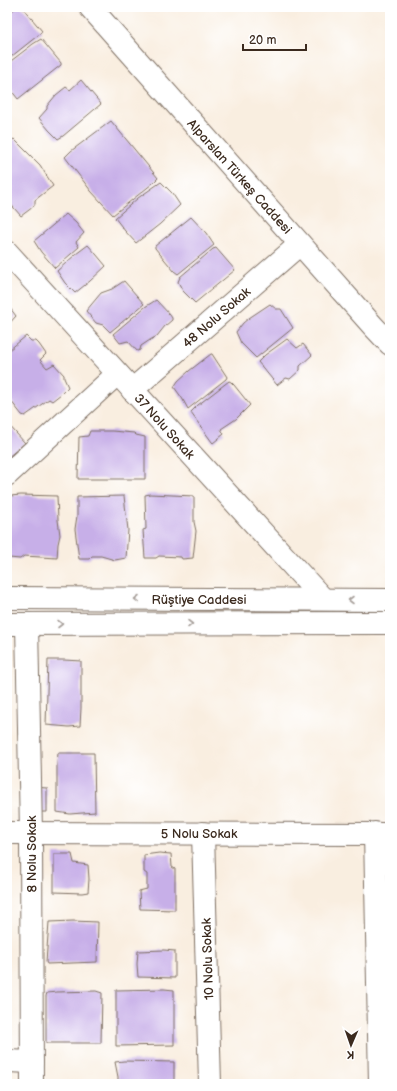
<svg xmlns="http://www.w3.org/2000/svg" width="397" height="1091" font-family="'Balsamiq Sans',sans-serif">
	<style>
		.building { fill: #c7afe8 }
		.lines { fill: none; stroke-linecap: round; stroke-linejoin: round }
		.minor-casing { stroke: #7e6f62; stroke-width: 24 }
		.minor { stroke: #fff; stroke-width: 22 }
		.oneway { stroke: #a79f9a }
		.labels { text-anchor: middle; stroke-width: 3; stroke-linejoin: round; paint-order: stroke }
		.street-label { font-size: 13px; fill: #3b2a1e; stroke: #fff }
	</style>
	<rect width="100%" height="100%" fill="#fff"/>
	<filter id="ink" filterUnits="userSpaceOnUse"><feTurbulence type="fractalNoise" baseFrequency=".025" numOctaves="2"/><feDisplacementMap in="SourceGraphic" scale="8" xChannelSelector="R" yChannelSelector="G"/><feConvolveMatrix kernelMatrix="1 2 1 2 8 2 1 2 1" color-interpolation-filters="sRGB"/></filter>
	<filter id="wash" filterUnits="userSpaceOnUse"><feTurbulence type="fractalNoise" baseFrequency=".012" numOctaves="4" result="noise"/><feDisplacementMap in="SourceGraphic" scale="16" xChannelSelector="R" yChannelSelector="G"/><feGaussianBlur stdDeviation="0.9" result="paint"/><feColorMatrix in="noise" values="0 0 0 0 0 0 0 0 0 0 0 0 0 0 0 0 0 1.4 0 .05"/><feComposite in="paint" operator="in"/></filter>
	<g filter="url(#wash)">
		<rect width="100%" height="100%" fill="#f9eee0"/>
		<g id="blocks">
			<g class="building">
				<polygon points="17,7 22,7 42,31 41,33 7,60 7,12 9,13"/>
				<polygon points="41,39 61,63 61,65 18,99 7,85 7,64 33,44"/>
				<polygon points="81,80 101,104 63,136 58,139 49,130 39,118 47,109 47,106 56,95 66,87 70,90"/>
				<polygon points="111,121 158,178 152,184 113,215 91,191 65,157 71,151"/>
				<polygon points="14,139 40,165 53,186 35,200 35,204 33,207 21,216 7,200 7,143"/>
				<polygon points="161,182 172,193 180,205 160,224 136,243 125,231 115,218 138,198"/>
				<polygon points="66,214 76,223 84,233 76,242 79,247 55,268 41,252 34,241"/>
				<polygon points="191,217 206,233 214,245 178,274 174,271 155,248 155,246"/>
				<polygon points="88,245 96,254 106,266 90,281 75,293 65,283 57,271 76,254"/>
				<polygon points="216,248 235,270 195,303 183,291 178,282 180,277 213,249"/>
				<polygon points="124,281 144,304 110,332 103,325 96,323 86,311 101,293 112,289"/>
				<polygon points="156,300 170,315 172,318 172,320 165,326 157,336 150,340 141,346 140,350 137,351 128,341 120,343 113,334 145,307"/>
				<polygon points="7,304 16,316 7,326"/>
				<polygon points="270,304 276,309 281,309 293,328 256,358 241,343 236,332 243,323 249,318"/>
				<polygon points="26,336 31,341 36,341 39,344 46,354 40,360 47,368 54,364 64,375 64,378 68,387 61,394 52,401 49,399 25,416 22,415 7,396 7,359 9,357 9,350"/>
				<polygon points="287,339 297,348 303,344 312,355 300,366 300,370 290,379 286,378 277,385 258,362 265,355"/>
				<polygon points="211,354 212,354 227,377 226,379 188,409 182,398 174,387 178,381 189,371"/>
				<polygon points="229,381 231,382 234,385 250,405 236,419 221,429 224,434 213,443 212,442 191,413 191,412 198,405"/>
				<polygon points="7,423 25,443 7,458"/>
				<polygon points="90,431 112,431 134,433 136,435 145,437 145,479 78,479 78,477 79,437 88,436"/>
				<polygon points="150,494 194,496 194,522 196,531 193,558 182,559 181,557 159,556 156,558 145,558 143,530 146,529 145,495"/>
				<polygon points="21,495 57,496 58,520 60,535 58,544 57,558 24,556 20,559 9,558 7,541 9,522 9,497 10,496"/>
				<polygon points="124,496 128,530 126,558 115,560 101,556 92,556 89,559 79,559 75,529 77,516 77,497"/>
				<polygon points="48,660 64,660 81,661 81,708 80,726 69,727 46,725"/>
				<polygon points="58,753 94,753 95,812 70,814 57,812 57,765"/>
				<polygon points="33,787 47,788 47,812 33,812"/>
				<polygon points="159,853 171,854 172,867 175,869 175,910 140,909 139,891 147,889 147,874 144,872 144,855"/>
				<polygon points="54,854 72,854 74,863 88,865 89,879 88,892 82,893 54,892"/>
				<polygon points="73,921 98,922 97,962 47,964 46,962 49,922"/>
				<polygon points="164,950 175,951 175,978 138,977 137,964 138,951"/>
				<polygon points="164,989 174,990 174,1045 116,1046 116,990"/>
				<polygon points="96,991 102,993 101,1043 46,1043 46,996 47,993 57,992"/>
				<polygon points="124,1061 174,1062 174,1084 118,1084 118,1077 115,1062"/>
			</g>
		</g>
	</g>
	<g filter="url(#ink)">
		<use href="#blocks" fill-opacity="0" stroke="#7e6f62" stroke-width="1"/>
		<g class="lines">
			<defs>
				<g id="minor">
					<polyline points="90,7 373,326 390,344"/>
					<polyline points="7,252 323,599"/>
					<polyline points="132,390 300,244"/>
					<polyline points="7,475 117,374"/>
					<polyline points="7,598 390,600"/>
					<polyline points="7,624 390,623"/>
					<polyline points="27,624 31,833 32,1084"/>
					<polyline points="7,833 390,834"/>
					<polyline points="203,833 210,1084"/>
					<polyline points="375,833 380,1084"/>
					<polyline points="7,1061 32,1062"/>
				</g>
			</defs>
			<use href="#minor" class="minor-casing"/>
			<use href="#minor" class="minor"/>
		</g>
		<defs><path id="oneway-chevron" d="M-2-3.5L2.5 0L-2 3.5" fill="none" stroke-width="1.6" stroke-linecap="round" stroke-linejoin="round"/></defs>
		<g class="oneway">
			<use href="#oneway-chevron" transform="translate(137 599) rotate(-180)"/>
			<use href="#oneway-chevron" transform="translate(351 600) rotate(-180)"/>
			<use href="#oneway-chevron" transform="translate(60 624)"/>
			<use href="#oneway-chevron" transform="translate(190 624)"/>
		</g>
	</g>
	<g class="labels">
		<g class="street-label">
			<text transform="translate(240 176) rotate(48)" y="5">Alparslan Türkeş Caddesi</text>
			<text transform="translate(216 317) rotate(-41)" y="5">48 Nolu Sokak</text>
			<text transform="translate(165 426) rotate(48)" y="5">37 Nolu Sokak</text>
			<text x="199" y="604">Rüştiye Caddesi</text>
			<text x="199" y="838">5 Nolu Sokak</text>
			<text transform="translate(31 854) rotate(-90)" y="5">8 Nolu Sokak</text>
			<text transform="translate(207 959) rotate(-92)" y="5">10 Nolu Sokak</text>
		</g>
	</g>
	<rect width="397" height="1091" fill="none" stroke="#fff" stroke-width="24"/>
	<g transform="translate(351 1045) rotate(182)" stroke="#ffffff" stroke-width="3" paint-order="stroke">
	<path d="M0-3L7 15L0 10L-7 15Z" fill="#3b2a1e"/>
	<text y="-6" font-size="11" font-weight="bold" text-anchor="middle" fill="#3b2a1e">K</text>
	</g>
	<path d="M243 44v6h63v-6" fill="none" stroke="#3b2a1e" stroke-width="2"/>
	<text x="249" y="44" font-size="12" fill="#3b2a1e" stroke="#ffffff" stroke-width="3" paint-order="stroke">20 m</text>
</svg>
